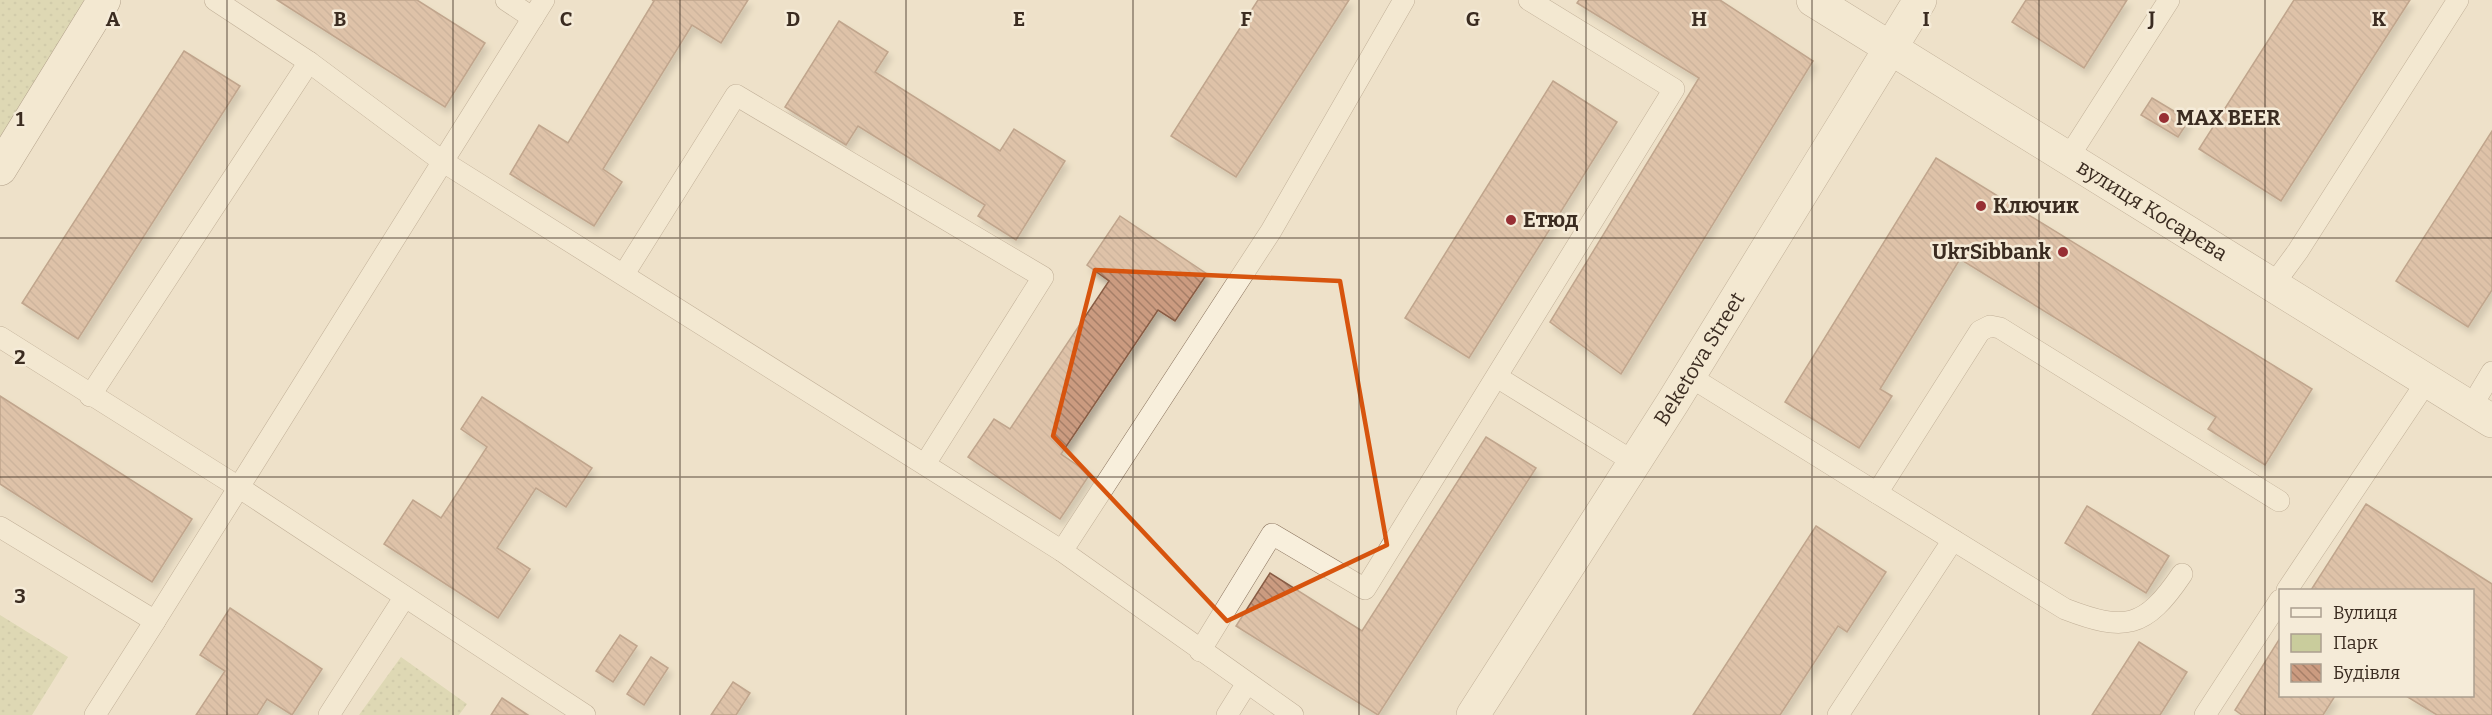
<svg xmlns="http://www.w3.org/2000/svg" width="2492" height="715" font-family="Bitter,serif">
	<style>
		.green { fill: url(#green-dots) }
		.building { fill: url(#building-back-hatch); stroke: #885c44; stroke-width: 1.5; filter: url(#shadow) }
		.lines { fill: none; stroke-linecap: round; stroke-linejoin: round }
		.lane-casing { stroke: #8a735e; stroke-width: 22 }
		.street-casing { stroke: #8a735e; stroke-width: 34 }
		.secondary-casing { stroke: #6c5441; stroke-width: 34 }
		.lane { stroke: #f8efdc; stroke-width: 21 }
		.street { stroke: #f8efdc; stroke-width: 33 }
		.secondary { stroke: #f8efdc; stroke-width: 33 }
		.marked { fill: none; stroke: #d7540e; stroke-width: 4.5; stroke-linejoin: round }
		.grid { fill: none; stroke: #3b2c21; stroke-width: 1.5; stroke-opacity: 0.55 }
		.poi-dot { fill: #972f34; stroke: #f5ebd8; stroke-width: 2 }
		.labels { text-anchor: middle; stroke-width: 5; stroke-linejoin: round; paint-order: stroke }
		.poi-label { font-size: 21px; font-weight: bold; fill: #3b2c21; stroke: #f5ebd8; text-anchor: start }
		.street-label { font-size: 21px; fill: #3b2c21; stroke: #f5ebd8 }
		.grid-label { font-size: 20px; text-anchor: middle; font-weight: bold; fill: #3b2c21; stroke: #f5ebd8; stroke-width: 5; stroke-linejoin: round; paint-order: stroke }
	</style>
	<defs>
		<pattern id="green-dots" width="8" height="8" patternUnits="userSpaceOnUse" patternTransform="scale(1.5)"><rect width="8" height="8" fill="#c9cc9c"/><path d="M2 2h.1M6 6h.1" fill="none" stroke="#aeaf86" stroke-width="1.8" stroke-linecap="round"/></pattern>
		<pattern id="building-back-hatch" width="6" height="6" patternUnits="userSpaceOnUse" patternTransform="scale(1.5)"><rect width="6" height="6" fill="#cb9b80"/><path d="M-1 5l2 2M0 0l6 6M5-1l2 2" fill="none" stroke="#a67f68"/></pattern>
		<filter id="shadow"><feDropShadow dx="3.5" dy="6" stdDeviation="3" flood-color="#0004"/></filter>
	</defs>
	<rect width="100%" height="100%" fill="#eee1c9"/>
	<g class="green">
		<polygon points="0,0 86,0 0,137"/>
		<polygon points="0,615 68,657 32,715 0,715"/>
		<polygon points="401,657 467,704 459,715 359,715"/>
	</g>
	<g class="building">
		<polygon points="277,0 417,0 485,43 445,107"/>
		<polygon points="652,0 748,0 721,43 692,25 603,169 622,182 594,226 510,174 539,125 568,143 654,1"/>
		<polygon points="1258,0 1349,0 1236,177 1171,136"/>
		<polygon points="1579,0 1720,0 1813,61 1621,374 1550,322 1699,78 1577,3"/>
		<polygon points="2026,0 2127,0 2084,68 2012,22"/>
		<polygon points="2294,0 2410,0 2281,201 2199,149"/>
		<polygon points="839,21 888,52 875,72 1000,151 1014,129 1065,161 1016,240 978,216 985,205 858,126 846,145 785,107"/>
		<polygon points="184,51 240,86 78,339 22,303"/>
		<polygon points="1553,81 1617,122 1469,358 1405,318"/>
		<polygon points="2152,98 2189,120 2178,137 2141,115"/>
		<polygon points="2492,131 2492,290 2468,327 2396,281"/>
		<polygon points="1936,158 2312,389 2265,465 2208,429 2216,417 1960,259 1880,389 1892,396 1859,448 1785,402"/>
		<polygon points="1120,216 1207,274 1175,321 1158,310 1061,454 1090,474 1060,519 968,457 994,419 1010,429 1109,281 1087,265"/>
		<polygon points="0,396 192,519 152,582 0,484"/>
		<polygon points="482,397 592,468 566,507 536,488 497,548 530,569 498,618 384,544 413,500 441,518 487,447 461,429"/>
		<polygon points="1486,437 1536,468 1378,715 1236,626 1270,573 1362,631"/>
		<polygon points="2366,504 2492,584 2492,715 2437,715 2406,696 2472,696 2472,590 2311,590"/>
		<polygon points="2087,506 2169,556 2146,593 2065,543"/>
		<polygon points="1816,526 1886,572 1847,632 1838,626 1780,715 1693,715"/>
		<polygon points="230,608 322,669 292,715 267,699 257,715 196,715 225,671 200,655"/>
		<polygon points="620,635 637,646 613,682 596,671"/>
		<polygon points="2280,638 2280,696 2335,696 2323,715 2242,715 2235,710"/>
		<polygon points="2139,642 2187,672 2160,715 2092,715"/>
		<polygon points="651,657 668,668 644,705 627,694"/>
		<polygon points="733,682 750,693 736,715 711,715"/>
		<polygon points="502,698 528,715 491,715"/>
	</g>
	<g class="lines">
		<defs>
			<g id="lane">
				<polyline points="215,0 309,62 442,161 1062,551 1293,715"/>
				<polyline points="506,0 533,18"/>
				<polyline points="2068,158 2169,0"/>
				<polyline points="624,274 736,95 1043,277 925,464"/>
				<polyline points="2273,285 2298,251 2458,0"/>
				<polyline points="0,337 240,488 585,715"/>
				<polyline points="1689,376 1877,493 1980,331 1990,326 2000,328 2279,501"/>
				<polyline points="1497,377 1634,462"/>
				<polyline points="90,396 309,62"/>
				<polyline points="2471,407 2492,372"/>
				<path d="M1877,493L2065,609C2125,632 2145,629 2182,574"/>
				<polyline points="0,527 155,621 544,0"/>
				<polyline points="1062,551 1271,231 1404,0"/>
				<polyline points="2287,590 2427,381"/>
				<polyline points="1200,651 1272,534 1365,589 1674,89 1529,0"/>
				<polyline points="95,715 155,621"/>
				<polyline points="329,715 404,598"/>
				<polyline points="1227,715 1247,683"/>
				<polyline points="1838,715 1953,540"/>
				<polyline points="2205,715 2280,600"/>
			</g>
			<g id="street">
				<path id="s1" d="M1813,0L2492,421"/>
				<path id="s2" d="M1473,715L1673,402L1920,0"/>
			</g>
			<polyline id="secondary" points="0,169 104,0"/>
		</defs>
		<use href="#lane" class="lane-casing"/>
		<use href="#street" class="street-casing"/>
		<use href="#secondary" class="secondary-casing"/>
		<use href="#lane" class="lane"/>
		<use href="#street" class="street"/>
		<use href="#secondary" class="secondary"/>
	</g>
	<path d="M0 0H2492V715H0ZM1095,270L1340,281L1387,545L1227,621L1053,436Z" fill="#eee1c9" fill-opacity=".55" fill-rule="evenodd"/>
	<path class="marked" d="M1095,270L1340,281L1387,545L1227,621L1053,436Z"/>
	<path class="grid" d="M227,0V715M453,0V715M680,0V715M906,0V715M1133,0V715M1359,0V715M1586,0V715M1812,0V715M2039,0V715M2265,0V715M0,238H2492M0,477H2492"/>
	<g class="poi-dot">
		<circle cx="2164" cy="118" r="6"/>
		<circle cx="1981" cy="206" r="6"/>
		<circle cx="1511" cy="220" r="6"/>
		<circle cx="2063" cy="252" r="6"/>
	</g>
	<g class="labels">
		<g class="poi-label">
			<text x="2176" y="125">MAX BEER</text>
			<text x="1993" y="213">Ключик</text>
			<text x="1523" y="227">Етюд</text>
			<text x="2051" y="259" text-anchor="end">UkrSibbank</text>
		</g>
		<g class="street-label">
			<text dy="7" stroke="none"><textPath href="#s1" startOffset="399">вулиця Косарєва</textPath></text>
			<text dy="7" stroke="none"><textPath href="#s2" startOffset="422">Beketova Street</textPath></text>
		</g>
	</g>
	<g class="grid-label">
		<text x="113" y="26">A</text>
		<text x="340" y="26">B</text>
		<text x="566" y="26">C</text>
		<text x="793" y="26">D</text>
		<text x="1019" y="26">E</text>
		<text x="1246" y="26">F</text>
		<text x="1473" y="26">G</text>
		<text x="1699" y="26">H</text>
		<text x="1926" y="26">I</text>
		<text x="2152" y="26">J</text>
		<text x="2379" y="26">K</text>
		<text x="20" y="126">1</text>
		<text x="20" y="364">2</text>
		<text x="20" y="603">3</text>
	</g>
	<rect x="2279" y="589" width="195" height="108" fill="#f5ebd8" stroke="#ab9f8f" stroke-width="1.5"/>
	<rect x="2291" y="608" width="30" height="9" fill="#f8efdc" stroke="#ab9f8f" stroke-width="1.5"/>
	<text x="2333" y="619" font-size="18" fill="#3b2c21">Вулиця</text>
	<rect x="2291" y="634" width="30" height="18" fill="#c9cc9c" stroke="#ab9f8f" stroke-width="1.5"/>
	<text x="2333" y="649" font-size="18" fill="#3b2c21">Парк</text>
	<rect x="2291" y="664" width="30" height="18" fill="url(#building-back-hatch)" stroke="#ab9f8f" stroke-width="1.5"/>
	<text x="2333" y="679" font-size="18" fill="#3b2c21">Будівля</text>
</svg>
